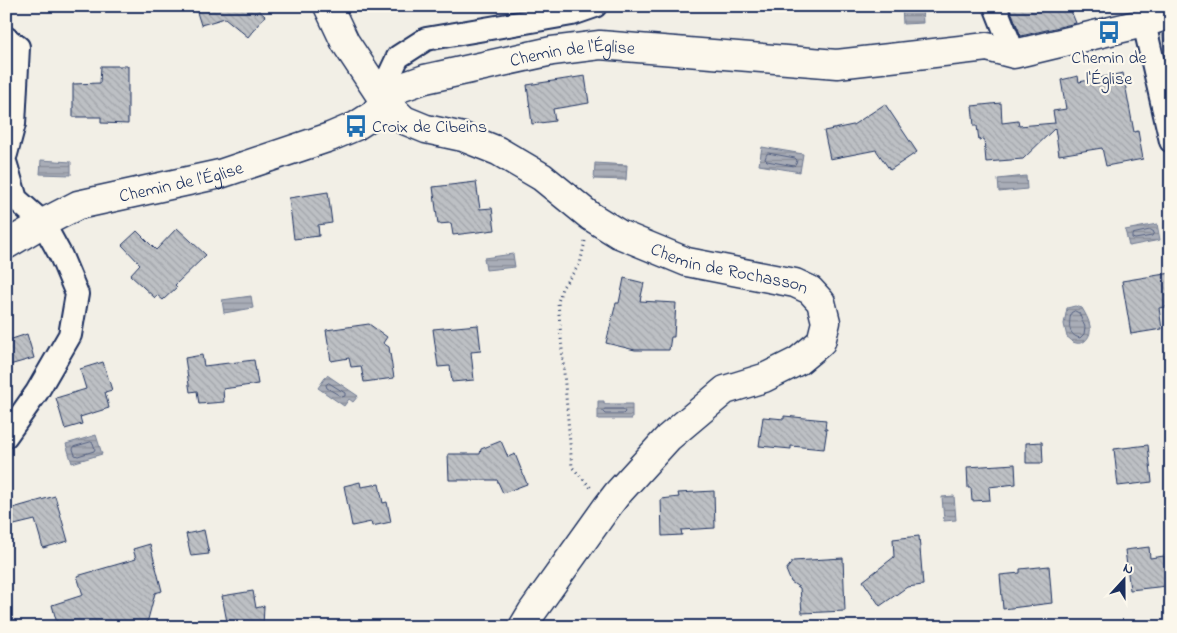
<svg xmlns="http://www.w3.org/2000/svg" width="1177" height="633" font-family="'Indie Flower',sans-serif">
	<style>
		.forest { fill: url(#forest-crowns); stroke: #768198 }
		.water { fill: url(#water-rules); stroke: #707b93 }
		.lines { fill: none; stroke-linecap: round; stroke-linejoin: round }
		.shore { stroke: #546182; stroke-width: 1 }
		.building { fill: url(#building-back-hatch); stroke: #1b2f5e }
		.minor-casing { stroke: #1b2f5e; stroke-width: 26 }
		.tertiary-casing { stroke: #1b2f5e; stroke-width: 31 }
		.path { stroke: #1b2f5e; stroke-width: 3; stroke-dasharray: 1 4; stroke-linecap: butt }
		.minor { stroke: #fbf7ec; stroke-width: 22 }
		.tertiary { stroke: #fbf7ec; stroke-width: 28 }
		.labels { text-anchor: middle; stroke-width: 4.5; stroke-linejoin: round; paint-order: stroke }
		.street-label { font-size: 18px; fill: #1b2f5e; stroke: #fbf7ec }
		.poi-label { font-size: 18px; fill: #1b2f5e; stroke: #fbf7ec }
	</style>
	<defs>
		<pattern id="forest-crowns" width="20" height="18" patternUnits="userSpaceOnUse" patternTransform="scale(1.25)"><rect width="20" height="18" fill="#d2d3d2"/><path d="M2 6a3 3 0 1 1 6 0M12 15a3 3 0 1 1 6 0" fill="none" stroke="#b4b5b7"/></pattern>
		<pattern id="water-rules" width="6" height="5" patternUnits="userSpaceOnUse" patternTransform="scale(1.25)"><rect width="6" height="5" fill="#a9adb7"/><path d="M0 2.5h6" fill="none" stroke="#898d98"/></pattern>
		<pattern id="building-back-hatch" width="6" height="6" patternUnits="userSpaceOnUse" patternTransform="scale(1.25)"><rect width="6" height="6" fill="#bdc0c4"/><path d="M-1 5l2 2M0 0l6 6M5-1l2 2" fill="none" stroke="#a2a5ab"/></pattern>
	</defs>
	<rect width="100%" height="100%" fill="#f2efe6"/>
	<filter id="ink" filterUnits="userSpaceOnUse"><feTurbulence type="fractalNoise" baseFrequency=".02" numOctaves="2"/><feDisplacementMap in="SourceGraphic" scale="10" xChannelSelector="R" yChannelSelector="G"/><feConvolveMatrix kernelMatrix="1 2 1 2 8 2 1 2 1" color-interpolation-filters="sRGB"/></filter>
	<g filter="url(#ink)">
		<polygon class="forest" points="1156,6 1171,6 1171,75"/>
		<g class="water">
			<polygon points="902,6 922,6 923,23 903,24"/>
			<polygon points="762,147 803,154 800,172 759,165"/>
			<polygon points="41,160 71,162 71,175 40,174"/>
			<polygon points="595,163 627,165 626,180 594,179"/>
			<polygon points="1026,176 1027,189 999,192 998,179"/>
			<polygon points="1157,224 1160,240 1129,246 1125,230"/>
			<polygon points="513,254 515,267 486,270 484,258"/>
			<polygon points="251,296 253,308 224,313 222,300"/>
			<path d="M1075,306L1082,308C1085,313 1089,320 1090,326C1092,336 1084,347 1073,342C1071,340 1069,338 1067,337L1064,324L1067,308Z"/>
			<polygon points="327,375 358,396 353,402 349,399 344,406 318,388"/>
			<polygon points="598,401 604,401 604,404 632,404 632,419 598,419"/>
			<polygon points="96,435 102,454 72,463 66,444"/>
			<polygon points="954,496 956,520 944,521 942,497"/>
		</g>
		<g class="lines">
			<g class="shore">
				<polygon points="768,153 795,158 797,160 796,164 794,166 767,161 765,159 766,156"/>
				<polygon points="1151,230 1154,232 1152,236 1135,239 1132,238 1132,235 1133,234"/>
				<path d="M1075,311L1079,313L1085,327L1084,334L1080,338C1067,335 1069,323 1071,313Z"/>
				<polygon points="329,383 345,393 345,396 342,397 327,388 326,385"/>
				<polygon points="605,409 623,409 625,412 623,414 605,414 603,412"/>
				<polygon points="91,442 93,443 95,449 94,451 78,456 75,455 73,449 74,447"/>
			</g>
		</g>
		<g class="building">
			<polygon points="195,6 254,6 265,16 248,37 225,18 201,25"/>
			<polygon points="1009,6 1069,6 1076,23 1021,36"/>
			<polygon points="101,66 128,66 128,124 101,123 101,117 73,117 73,84 100,83"/>
			<polygon points="1123,73 1134,132 1138,131 1143,159 1106,166 1102,148 1059,155 1055,128 1023,159 986,162 984,139 979,140 977,126 974,126 972,106 1001,103 1002,123 1018,121 1019,126 1055,123 1053,111 1066,109 1061,80 1078,76 1079,82"/>
			<polygon points="585,76 589,103 553,109 555,121 532,124 527,85"/>
			<polygon points="885,104 917,152 890,170 876,150 830,159 824,131 853,125"/>
			<polygon points="476,182 480,209 492,208 495,230 453,235 451,223 438,224 433,187"/>
			<polygon points="328,192 332,223 318,225 319,236 294,239 289,198"/>
			<polygon points="177,228 206,255 175,285 177,287 163,300 157,295 155,298 130,275 140,264 122,245 137,231 156,250"/>
			<polygon points="1171,273 1171,306 1159,308 1162,329 1131,334 1122,281"/>
			<polygon points="624,278 644,283 640,301 676,303 674,337 671,337 669,350 635,350 606,343 616,303 619,303"/>
			<polygon points="369,324 387,337 383,343 389,347 394,378 364,382 361,366 351,367 349,358 331,361 326,330"/>
			<polygon points="478,325 481,351 471,352 474,380 452,382 450,366 438,367 433,329"/>
			<polygon points="27,334 34,358 6,366 6,341"/>
			<polygon points="202,355 204,366 254,360 258,384 223,389 224,402 199,404 197,391 190,392 185,358"/>
			<polygon points="103,362 112,390 105,392 109,408 80,417 82,424 65,429 56,398 86,389 80,369"/>
			<polygon points="784,416 826,420 825,429 827,429 824,449 791,446 791,449 759,446 763,417 784,419"/>
			<polygon points="501,441 508,457 515,454 527,484 503,493 497,480 449,480 448,454 480,454 481,449"/>
			<polygon points="1042,442 1043,463 1026,463 1026,443"/>
			<polygon points="1148,445 1152,482 1118,486 1114,449"/>
			<polygon points="1015,464 1016,484 989,487 990,500 972,501 971,488 968,488 967,467"/>
			<polygon points="360,482 361,487 379,484 383,503 387,502 391,522 372,526 371,522 352,526 344,486"/>
			<polygon points="714,491 715,528 681,530 682,535 662,536 661,499 679,497 678,493"/>
			<polygon points="55,496 68,541 43,548 35,520 6,527 6,510"/>
			<polygon points="204,530 209,554 191,556 186,534"/>
			<polygon points="919,536 923,585 907,587 880,606 863,581 894,557 893,539"/>
			<polygon points="150,544 162,591 155,593 146,627 58,627 52,605 83,595 77,576 136,559 133,549"/>
			<polygon points="1149,547 1150,558 1164,556 1167,586 1130,590 1125,550"/>
			<polygon points="843,558 845,611 802,613 800,588 791,582 786,570 793,561"/>
			<polygon points="1049,566 1052,603 1003,609 1000,575 1020,573 1020,569"/>
			<polygon points="253,591 256,608 264,606 263,627 228,627 222,596"/>
		</g>
		<g class="lines">
			<defs>
				<g id="minor">
					<polyline points="995,6 1014,54"/>
					<polyline points="1144,23 1171,141"/>
					<polyline points="6,38 18,47 14,124 6,154"/>
					<polyline points="380,95 398,57 426,39 572,14 595,6"/>
					<polyline points="6,165 16,199 43,223 61,256 77,294 70,335 37,392 6,436"/>
				</g>
				<g id="tertiary">
					<path id="s1" d="M328,6L345,42L384,101L404,120L426,129L463,137L498,151L542,177L590,216L619,234L687,262L795,283L810,290L821,302L826,322L821,342L798,361L764,378L725,390L668,438L617,494L607,507L532,612L523,627"/>
					<path id="s2" d="M6,245L43,223L78,205L220,174L330,137L356,126L373,115L394,90L425,79L552,51L600,45L837,64L987,47L1014,54L1144,23L1171,14"/>
				</g>
			</defs>
			<use href="#minor" class="minor-casing"/>
			<use href="#tertiary" class="tertiary-casing"/>
			<polyline class="path" points="585,241 580,264 562,288 558,302 572,467 592,489"/>
			<use href="#minor" class="minor"/>
			<use href="#tertiary" class="tertiary"/>
		</g>
	</g>
	<defs>
		<symbol id="bus-bare" viewBox="-9 -9 18 18"><path d="M-5-6H5V4H4V6H2V4H-2V6H-4V4H-5ZM-3.5-4V0h7V-4ZM-3.5 1.2v1.5H-2V1.2ZM2 1.2v1.5H3.5V1.2Z" fill="#1f6fb2" stroke="#fbf7ec" stroke-width="2.5" paint-order="stroke"/></symbol>
	</defs>
	<g fill-rule="evenodd">
		<use href="#bus-bare" x="1093" y="16" width="32" height="32"/>
		<use href="#bus-bare" x="340" y="110" width="32" height="32"/>
	</g>
	<g class="labels">
		<g class="street-label">
			<text dy="6" stroke="none"><textPath href="#s2" startOffset="608">Chemin de l'Église</textPath></text>
			<text dy="6" stroke="none"><textPath href="#s2" startOffset="188">Chemin de l'Église</textPath></text>
			<text dy="6" stroke="none"><textPath href="#s1" startOffset="501">Chemin de Rochasson</textPath></text>
		</g>
		<g class="poi-label">
			<text x="1109" y="63">Chemin de<tspan x="1109" dy="21">l'Église</tspan></text>
			<text x="372" y="132" text-anchor="start">Croix de Cibeins</text>
		</g>
	</g>
	<rect width="1177" height="633" fill="none" stroke="#fbf7ec" stroke-width="25"/>
	<rect x="12" y="12" width="1152" height="608" fill="none" stroke="#1b2f5e" stroke-width="2" filter="url(#ink)"/>
	<g transform="translate(1124 580) rotate(21)" stroke="#fbf7ec" stroke-width="4" paint-order="stroke">
	<path d="M0-4L9 19L0 12L-9 19Z" fill="#1b2f5e"/>
	<text y="-8" font-size="14" font-weight="bold" text-anchor="middle" fill="#1b2f5e">N</text>
	</g>
</svg>
